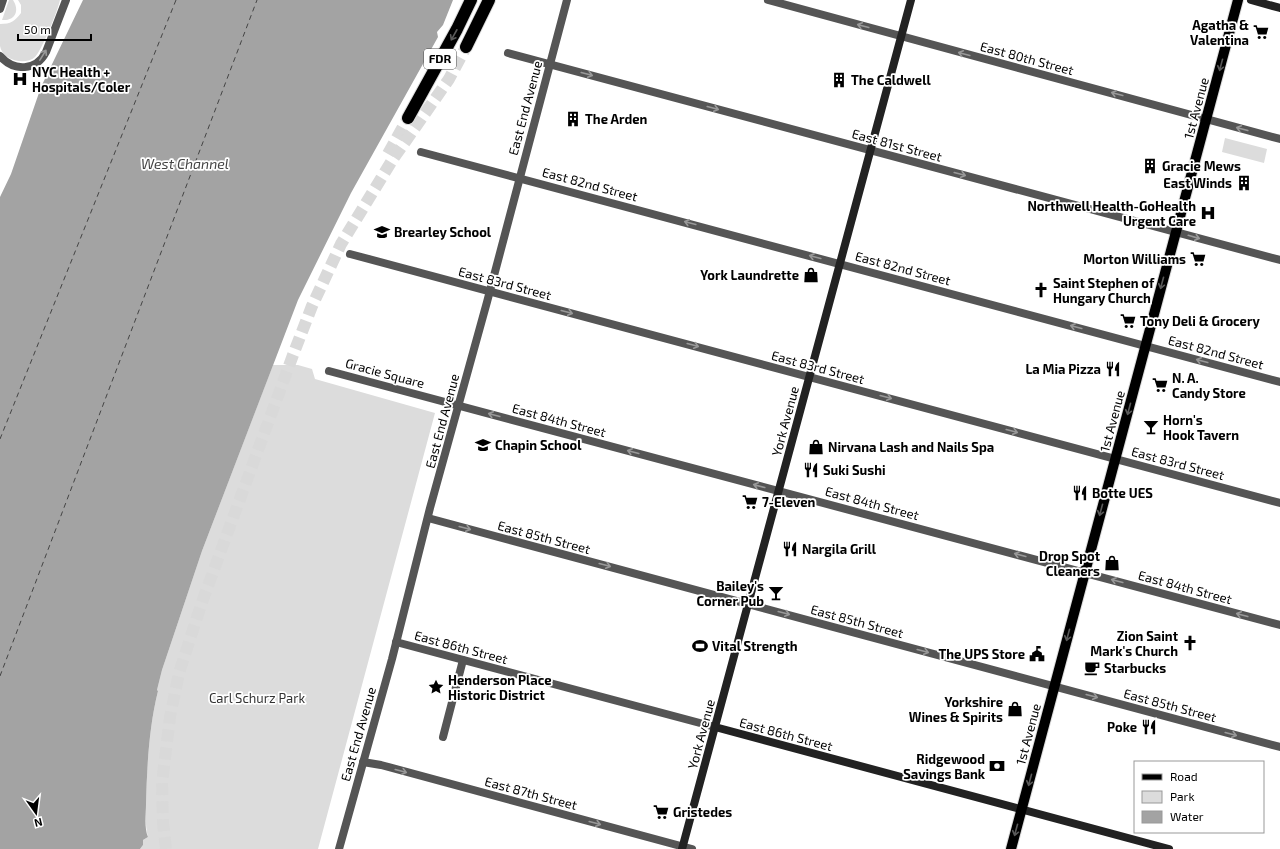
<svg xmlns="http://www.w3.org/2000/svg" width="1280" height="849" font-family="'Exo 2',sans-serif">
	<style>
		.green { fill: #dcdcdc }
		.water { fill: #a3a3a3 }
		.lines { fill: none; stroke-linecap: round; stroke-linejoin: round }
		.ferry { stroke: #444; stroke-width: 1; stroke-dasharray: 5 4; stroke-linecap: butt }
		.motorway-tunnel { stroke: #d9d9d9; stroke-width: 12; stroke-dasharray: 12 6; stroke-linecap: butt }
		.primary-casing { stroke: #dbdbdb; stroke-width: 12 }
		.motorway-casing { stroke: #dbdbdb; stroke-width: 14 }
		.minor { stroke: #555; stroke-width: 8 }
		.secondary { stroke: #222; stroke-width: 8 }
		.primary { stroke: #000; stroke-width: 10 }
		.motorway { stroke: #000; stroke-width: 12 }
		.oneway { stroke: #999 }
		.oneway2 { stroke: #595959 }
		.labels { text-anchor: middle; stroke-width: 3.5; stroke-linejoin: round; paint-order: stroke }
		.shield { fill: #fff; stroke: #4c4c4c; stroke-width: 1 }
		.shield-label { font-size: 12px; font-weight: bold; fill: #000 }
		.poi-label { font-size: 13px; font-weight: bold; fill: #000; stroke: #fff; text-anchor: start }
		.street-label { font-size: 13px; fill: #000; stroke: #fff }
		.park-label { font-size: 13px; fill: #333; stroke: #fff }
		.water-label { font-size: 14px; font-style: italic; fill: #444; stroke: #fff }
	</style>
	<rect width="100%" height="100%" fill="#fff"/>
	<g class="green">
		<path d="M9,0H13C20,11 15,21 2,20Z"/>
		<path d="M18,0H60C58,10 42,50 35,57C25,66 2,60 0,46C0,39 0,31 0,24C11,24 15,21 21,13V5Z"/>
		<polygon points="1225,138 1267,149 1264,163 1222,152"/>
		<path d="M273,365H298L312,369L315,379L435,413L318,849H140L143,845V840L148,837C145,827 146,814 146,804C147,766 149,727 158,691L157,690L162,670L202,551Z"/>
	</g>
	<path class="water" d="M83,0H453L443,25L437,32L438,37L351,193L298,300L202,551L162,670L157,690L158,691C149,727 147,766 146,804C146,814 144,828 148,837L143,840V845L140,849H0V197L11,174L41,87Z"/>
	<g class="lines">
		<g class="ferry">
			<polyline points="0,439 176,0"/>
			<polyline points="0,676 257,0"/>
		</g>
		<g class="motorway-tunnel">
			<polyline points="388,154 408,118"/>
			<polyline points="166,849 163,823 162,783 170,717 179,673 202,602 293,355 312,306 341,244 393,159 449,79 466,47"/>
		</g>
		<defs>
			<polyline id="primary" points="1011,849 1238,0"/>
			<g id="motorway">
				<polyline points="466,47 489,0"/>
				<polyline points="408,118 457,29 471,0"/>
			</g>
		</defs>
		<use href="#primary" class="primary-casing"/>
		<use href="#motorway" class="motorway-casing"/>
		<g class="minor">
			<polyline points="768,0 1280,139"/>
			<polyline points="0,9 3,0"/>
			<polyline points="508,53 1280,260"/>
			<path d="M0,56C14,72 36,71 46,52L66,0"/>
			<polyline points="421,152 1280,382"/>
			<polyline points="350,254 1280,503"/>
			<polyline points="329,371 1280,625"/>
			<polyline points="428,518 1280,747"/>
			<polyline points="396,642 715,727"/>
			<polyline points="443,737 463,660"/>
			<polyline points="363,762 381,765 692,849"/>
			<polyline points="339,849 392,659 430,508 487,302 567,0"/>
		</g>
		<g class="secondary">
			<polyline points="1251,0 1280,8"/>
			<polyline points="715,727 1169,849"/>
			<polyline points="682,849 911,0"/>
		</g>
		<use href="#primary" class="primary"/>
		<use href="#motorway" class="motorway"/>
	</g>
	<defs><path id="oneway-shaft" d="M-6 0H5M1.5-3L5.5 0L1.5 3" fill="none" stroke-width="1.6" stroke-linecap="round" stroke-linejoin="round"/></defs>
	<g class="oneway">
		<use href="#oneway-shaft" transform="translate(863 26) rotate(-165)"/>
		<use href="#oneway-shaft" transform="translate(964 54) rotate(-165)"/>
		<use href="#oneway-shaft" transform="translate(43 55) rotate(-58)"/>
		<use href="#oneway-shaft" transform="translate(587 74) rotate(15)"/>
		<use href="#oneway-shaft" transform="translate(1117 94) rotate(-165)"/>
		<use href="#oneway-shaft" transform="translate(713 108) rotate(15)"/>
		<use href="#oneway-shaft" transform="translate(1242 129) rotate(-165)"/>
		<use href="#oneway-shaft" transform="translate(960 174) rotate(15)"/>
		<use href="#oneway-shaft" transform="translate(690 223) rotate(-165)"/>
		<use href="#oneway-shaft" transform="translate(1194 237) rotate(16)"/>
		<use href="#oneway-shaft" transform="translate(815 257) rotate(-165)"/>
		<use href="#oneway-shaft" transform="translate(567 312) rotate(15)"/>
		<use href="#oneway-shaft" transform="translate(1076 327) rotate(-165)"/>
		<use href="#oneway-shaft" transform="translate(693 345) rotate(15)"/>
		<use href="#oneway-shaft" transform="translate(1202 361) rotate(-165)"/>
		<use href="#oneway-shaft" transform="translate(886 397) rotate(15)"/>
		<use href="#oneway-shaft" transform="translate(494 415) rotate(-165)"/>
		<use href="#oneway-shaft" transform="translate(1012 431) rotate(15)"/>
		<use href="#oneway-shaft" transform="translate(633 452) rotate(-165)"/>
		<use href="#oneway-shaft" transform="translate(759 486) rotate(-165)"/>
		<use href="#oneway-shaft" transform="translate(465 528) rotate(15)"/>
		<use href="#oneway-shaft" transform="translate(1020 555) rotate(-165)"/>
		<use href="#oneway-shaft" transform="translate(605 565) rotate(15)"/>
		<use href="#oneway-shaft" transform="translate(1117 581) rotate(-165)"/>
		<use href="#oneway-shaft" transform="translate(784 613) rotate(15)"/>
		<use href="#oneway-shaft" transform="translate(1242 615) rotate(-165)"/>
		<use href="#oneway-shaft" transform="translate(923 651) rotate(15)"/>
		<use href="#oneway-shaft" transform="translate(1092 696) rotate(15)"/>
		<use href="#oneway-shaft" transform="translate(1231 734) rotate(15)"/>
		<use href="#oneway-shaft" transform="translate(401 771) rotate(15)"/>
		<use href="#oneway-shaft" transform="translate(595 823) rotate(15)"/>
	</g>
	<g class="oneway2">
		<use href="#oneway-shaft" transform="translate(454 35) rotate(119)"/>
		<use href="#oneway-shaft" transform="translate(1221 65) rotate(105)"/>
		<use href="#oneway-shaft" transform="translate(1162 283) rotate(105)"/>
		<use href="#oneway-shaft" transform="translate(1129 409) rotate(105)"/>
		<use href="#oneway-shaft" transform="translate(1101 510) rotate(105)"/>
		<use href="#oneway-shaft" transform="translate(1068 635) rotate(105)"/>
		<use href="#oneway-shaft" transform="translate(1030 780) rotate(105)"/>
		<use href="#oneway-shaft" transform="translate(1016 830) rotate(105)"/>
	</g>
	<defs>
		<symbol id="supermarket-bare" viewBox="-9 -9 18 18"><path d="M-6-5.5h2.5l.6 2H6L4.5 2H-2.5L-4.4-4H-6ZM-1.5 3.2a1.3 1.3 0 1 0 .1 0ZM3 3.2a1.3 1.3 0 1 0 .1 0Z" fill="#000" stroke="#fff" stroke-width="2.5" paint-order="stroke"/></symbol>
		<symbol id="hospital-bare" viewBox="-9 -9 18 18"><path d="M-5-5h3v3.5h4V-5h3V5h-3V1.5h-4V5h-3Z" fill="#000" stroke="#fff" stroke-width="2.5" paint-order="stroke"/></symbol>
		<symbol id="building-bare" viewBox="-9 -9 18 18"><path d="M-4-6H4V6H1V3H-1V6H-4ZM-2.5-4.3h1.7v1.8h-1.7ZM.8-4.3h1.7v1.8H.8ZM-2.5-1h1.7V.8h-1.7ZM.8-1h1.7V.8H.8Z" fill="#000" stroke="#fff" stroke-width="2.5" paint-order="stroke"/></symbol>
		<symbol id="school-bare" viewBox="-9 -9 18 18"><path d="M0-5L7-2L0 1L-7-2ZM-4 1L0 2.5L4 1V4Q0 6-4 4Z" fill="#000" stroke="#fff" stroke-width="2.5" paint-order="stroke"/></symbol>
		<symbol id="shop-bare" viewBox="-9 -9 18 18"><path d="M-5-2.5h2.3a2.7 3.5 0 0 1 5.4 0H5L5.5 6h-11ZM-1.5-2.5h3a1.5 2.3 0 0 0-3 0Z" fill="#000" stroke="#fff" stroke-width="2.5" paint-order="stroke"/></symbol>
		<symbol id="church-bare" viewBox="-9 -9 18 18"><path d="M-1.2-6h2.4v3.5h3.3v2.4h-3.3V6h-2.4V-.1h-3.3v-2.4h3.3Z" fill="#000" stroke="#fff" stroke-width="2.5" paint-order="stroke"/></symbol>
		<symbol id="restaurant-bare" viewBox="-9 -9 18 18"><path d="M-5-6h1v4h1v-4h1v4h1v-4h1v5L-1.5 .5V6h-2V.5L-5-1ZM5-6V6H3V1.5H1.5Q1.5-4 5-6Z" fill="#000" stroke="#fff" stroke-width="2.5" paint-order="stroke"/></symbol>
		<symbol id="bar-bare" viewBox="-9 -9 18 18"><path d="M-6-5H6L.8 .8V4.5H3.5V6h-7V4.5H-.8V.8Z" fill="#000" stroke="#fff" stroke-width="2.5" paint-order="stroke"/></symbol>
		<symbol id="stadium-bare" viewBox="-9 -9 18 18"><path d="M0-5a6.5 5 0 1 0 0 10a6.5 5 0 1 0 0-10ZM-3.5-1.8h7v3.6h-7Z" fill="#000" stroke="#fff" stroke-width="2.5" paint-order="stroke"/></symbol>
		<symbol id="civic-bare" viewBox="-9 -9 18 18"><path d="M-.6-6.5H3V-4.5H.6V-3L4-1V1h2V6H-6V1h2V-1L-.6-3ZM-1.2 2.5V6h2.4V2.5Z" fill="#000" stroke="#fff" stroke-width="2.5" paint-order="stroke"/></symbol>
		<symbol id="cafe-bare" viewBox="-9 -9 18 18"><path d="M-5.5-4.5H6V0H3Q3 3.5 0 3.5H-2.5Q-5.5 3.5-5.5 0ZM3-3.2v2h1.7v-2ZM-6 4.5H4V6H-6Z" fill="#000" stroke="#fff" stroke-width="2.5" paint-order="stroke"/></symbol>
		<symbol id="sight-bare" viewBox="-9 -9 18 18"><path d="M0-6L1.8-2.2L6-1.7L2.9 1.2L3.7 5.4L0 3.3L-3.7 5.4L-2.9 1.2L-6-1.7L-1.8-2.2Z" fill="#000" stroke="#fff" stroke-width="2.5" paint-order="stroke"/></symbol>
		<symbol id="bank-bare" viewBox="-9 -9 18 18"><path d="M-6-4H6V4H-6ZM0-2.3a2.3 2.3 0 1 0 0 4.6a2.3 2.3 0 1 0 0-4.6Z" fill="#000" stroke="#fff" stroke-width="2.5" paint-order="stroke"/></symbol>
	</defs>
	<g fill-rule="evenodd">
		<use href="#supermarket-bare" x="1250" y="21" width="22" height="22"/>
		<use href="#hospital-bare" x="9" y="68" width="22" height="22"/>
		<use href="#building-bare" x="828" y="69" width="22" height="22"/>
		<use href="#building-bare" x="562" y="108" width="22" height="22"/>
		<use href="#building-bare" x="1139" y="155" width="22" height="22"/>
		<use href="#building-bare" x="1233" y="172" width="22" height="22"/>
		<use href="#hospital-bare" x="1197" y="202" width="22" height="22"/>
		<use href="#school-bare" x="371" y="221" width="22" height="22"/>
		<use href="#supermarket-bare" x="1187" y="248" width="22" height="22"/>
		<use href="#shop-bare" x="800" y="264" width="22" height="22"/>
		<use href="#church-bare" x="1030" y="279" width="22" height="22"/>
		<use href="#supermarket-bare" x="1117" y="310" width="22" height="22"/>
		<use href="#restaurant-bare" x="1102" y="358" width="22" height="22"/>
		<use href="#supermarket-bare" x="1149" y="374" width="22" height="22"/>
		<use href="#bar-bare" x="1140" y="416" width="22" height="22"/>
		<use href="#school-bare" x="472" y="434" width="22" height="22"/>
		<use href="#shop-bare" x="805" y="436" width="22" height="22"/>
		<use href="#restaurant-bare" x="800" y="459" width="22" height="22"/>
		<use href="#restaurant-bare" x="1069" y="482" width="22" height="22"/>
		<use href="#supermarket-bare" x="739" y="491" width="22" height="22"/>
		<use href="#restaurant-bare" x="779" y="538" width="22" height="22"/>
		<use href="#shop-bare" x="1101" y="552" width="22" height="22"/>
		<use href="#bar-bare" x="765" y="582" width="22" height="22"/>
		<use href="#church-bare" x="1179" y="632" width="22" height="22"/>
		<use href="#stadium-bare" x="689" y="635" width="22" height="22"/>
		<use href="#civic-bare" x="1026" y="643" width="22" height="22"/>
		<use href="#cafe-bare" x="1081" y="657" width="22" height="22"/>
		<use href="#sight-bare" x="425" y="676" width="22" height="22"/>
		<use href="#shop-bare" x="1004" y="698" width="22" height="22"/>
		<use href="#restaurant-bare" x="1138" y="716" width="22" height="22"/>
		<use href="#bank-bare" x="986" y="755" width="22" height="22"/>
		<use href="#supermarket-bare" x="650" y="801" width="22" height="22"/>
	</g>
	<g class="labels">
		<rect class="shield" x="424" y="49" width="32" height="20" rx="3"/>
		<g class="shield-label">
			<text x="440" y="63">FDR</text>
		</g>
		<g class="poi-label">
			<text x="1249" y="30" text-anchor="end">Agatha &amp;<tspan x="1249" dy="15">Valentina</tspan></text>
			<text x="32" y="77">NYC Health +<tspan x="32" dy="15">Hospitals/Coler</tspan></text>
			<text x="851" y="85">The Caldwell</text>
			<text x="585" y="124">The Arden</text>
			<text x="1162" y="171">Gracie Mews</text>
			<text x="1232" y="188" text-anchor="end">East Winds</text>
			<text x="1196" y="211" text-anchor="end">Northwell Health-GoHealth<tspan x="1196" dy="15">Urgent Care</tspan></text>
			<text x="394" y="237">Brearley School</text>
			<text x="1186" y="264" text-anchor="end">Morton Williams</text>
			<text x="799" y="280" text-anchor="end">York Laundrette</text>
			<text x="1053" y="288">Saint Stephen of<tspan x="1053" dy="15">Hungary Church</tspan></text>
			<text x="1140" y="326">Tony Deli &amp; Grocery</text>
			<text x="1101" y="374" text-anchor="end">La Mia Pizza</text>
			<text x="1172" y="383">N. A.<tspan x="1172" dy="15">Candy Store</tspan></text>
			<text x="1163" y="425">Horn's<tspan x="1163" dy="15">Hook Tavern</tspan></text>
			<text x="495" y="450">Chapin School</text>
			<text x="828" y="452">Nirvana Lash and Nails Spa</text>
			<text x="823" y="475">Suki Sushi</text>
			<text x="1092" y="498">Botte UES</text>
			<text x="762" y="507">7-Eleven</text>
			<text x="802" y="554">Nargila Grill</text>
			<text x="1100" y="561" text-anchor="end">Drop Spot<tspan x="1100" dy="15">Cleaners</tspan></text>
			<text x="764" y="591" text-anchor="end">Bailey's<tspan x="764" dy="15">Corner Pub</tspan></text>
			<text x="1178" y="641" text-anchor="end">Zion Saint<tspan x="1178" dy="15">Mark's Church</tspan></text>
			<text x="712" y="651">Vital Strength</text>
			<text x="1025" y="659" text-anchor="end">The UPS Store</text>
			<text x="1104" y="673">Starbucks</text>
			<text x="448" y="685">Henderson Place<tspan x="448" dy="15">Historic District</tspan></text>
			<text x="1003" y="707" text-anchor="end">Yorkshire<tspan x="1003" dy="15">Wines &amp; Spirits</tspan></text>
			<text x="1137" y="732" text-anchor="end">Poke</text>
			<text x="985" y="764" text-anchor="end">Ridgewood<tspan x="985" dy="15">Savings Bank</tspan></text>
			<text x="673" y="817">Gristedes</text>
		</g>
		<g class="street-label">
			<text transform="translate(1027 58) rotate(15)" y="5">East 80th Street</text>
			<text transform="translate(525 108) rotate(-75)" y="5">East End Avenue</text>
			<text transform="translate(1196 108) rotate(-75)" y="5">1st Avenue</text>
			<text transform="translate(897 145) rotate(15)" y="5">East 81st Street</text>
			<text transform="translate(590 184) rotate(15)" y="5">East 82nd Street</text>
			<text transform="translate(903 268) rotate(15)" y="5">East 82nd Street</text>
			<text transform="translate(505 283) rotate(15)" y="5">East 83rd Street</text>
			<text transform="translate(1216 352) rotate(15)" y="5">East 82nd Street</text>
			<text transform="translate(818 367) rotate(15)" y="5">East 83rd Street</text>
			<text transform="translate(385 373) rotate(15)" y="5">Gracie Square</text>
			<text transform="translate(559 420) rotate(15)" y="5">East 84th Street</text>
			<text transform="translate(442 421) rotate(-75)" y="5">East End Avenue</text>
			<text transform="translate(785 421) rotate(-75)" y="5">York Avenue</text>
			<text transform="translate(1112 421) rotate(-75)" y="5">1st Avenue</text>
			<text transform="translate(1178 463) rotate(15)" y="5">East 83rd Street</text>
			<text transform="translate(872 503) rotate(15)" y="5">East 84th Street</text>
			<text transform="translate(544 537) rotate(15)" y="5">East 85th Street</text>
			<text transform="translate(1185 587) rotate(15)" y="5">East 84th Street</text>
			<text transform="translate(857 621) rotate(15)" y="5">East 85th Street</text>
			<text transform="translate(461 647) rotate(15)" y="5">East 86th Street</text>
			<text transform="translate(1170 705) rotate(15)" y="5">East 85th Street</text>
			<text transform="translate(358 734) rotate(-74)" y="5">East End Avenue</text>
			<text transform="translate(701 734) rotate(-75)" y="5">York Avenue</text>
			<text transform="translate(786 734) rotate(15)" y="5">East 86th Street</text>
			<text transform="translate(1028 734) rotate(-75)" y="5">1st Avenue</text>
			<text transform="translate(531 793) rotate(15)" y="5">East 87th Street</text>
		</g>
		<g class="park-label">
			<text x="257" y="703">Carl Schurz Park</text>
		</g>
		<g class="water-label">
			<text x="185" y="169">West Channel</text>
		</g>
	</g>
	<rect x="1134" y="761" width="130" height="72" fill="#ffffff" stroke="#999999"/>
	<rect x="1142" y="774" width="20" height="6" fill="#000000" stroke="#999999"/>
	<text x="1170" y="781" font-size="12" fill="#000000">Road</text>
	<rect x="1142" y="791" width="20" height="12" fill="#dcdcdc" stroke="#999999"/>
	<text x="1170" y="801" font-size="12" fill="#000000">Park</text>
	<rect x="1142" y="811" width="20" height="12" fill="#a3a3a3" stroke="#999999"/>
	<text x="1170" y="821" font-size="12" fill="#000000">Water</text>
	<g transform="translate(36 813) rotate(166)" stroke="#ffffff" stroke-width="3" paint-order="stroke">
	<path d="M0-3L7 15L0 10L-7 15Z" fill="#000000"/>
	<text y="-6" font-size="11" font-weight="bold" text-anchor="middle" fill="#000000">N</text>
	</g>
	<path d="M18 34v6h73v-6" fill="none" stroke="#000000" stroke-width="2"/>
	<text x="24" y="34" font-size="12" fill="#000000" stroke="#ffffff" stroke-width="3" paint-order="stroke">50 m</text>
</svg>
